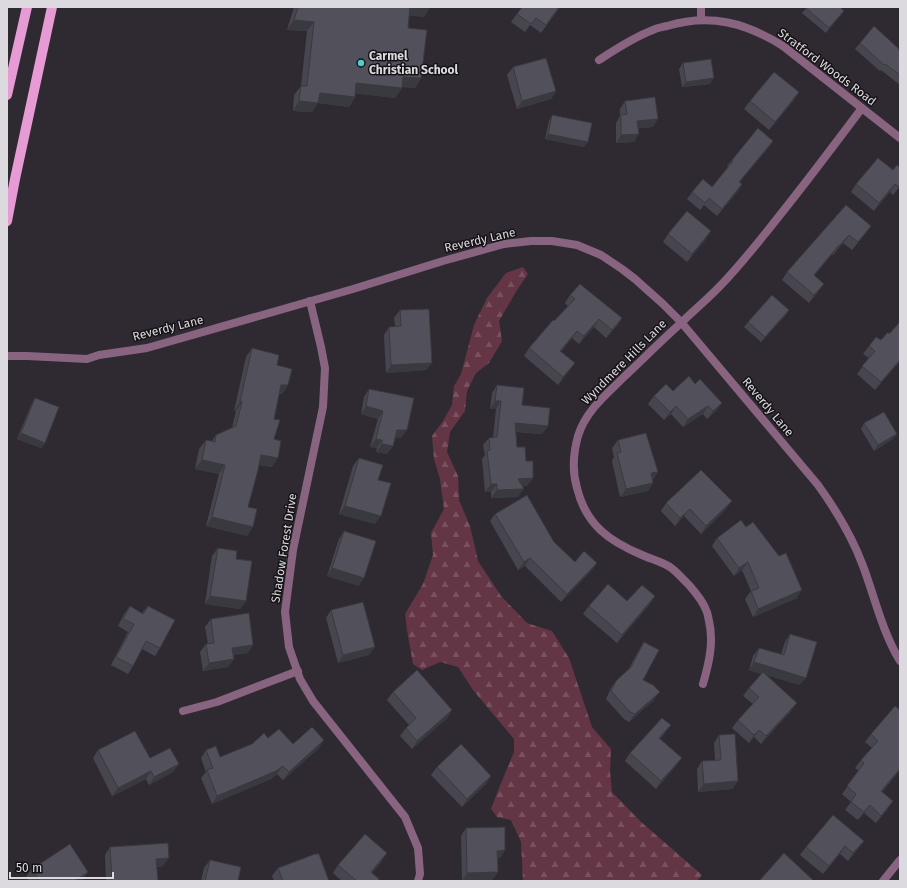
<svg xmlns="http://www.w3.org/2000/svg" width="907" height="888" font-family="'Fira Sans',sans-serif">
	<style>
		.forest { fill: url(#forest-firs) }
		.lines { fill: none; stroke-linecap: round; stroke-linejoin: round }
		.street { stroke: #896480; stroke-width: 8 }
		.primary { stroke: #e79bd4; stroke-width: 10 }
		.wall { fill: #47464e }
		.shaded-wall { fill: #393940 }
		.building { fill: #52515b; stroke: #393940 }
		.poi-dot { fill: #51ccd2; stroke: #161317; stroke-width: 1.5 }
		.labels { text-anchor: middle; stroke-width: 3; stroke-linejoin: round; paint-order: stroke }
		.poi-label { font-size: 12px; font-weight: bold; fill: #dddadf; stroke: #161317; text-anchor: start }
		.street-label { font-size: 12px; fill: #dddadf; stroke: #161317 }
	</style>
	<defs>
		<pattern id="forest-firs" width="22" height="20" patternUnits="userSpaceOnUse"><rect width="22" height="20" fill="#643545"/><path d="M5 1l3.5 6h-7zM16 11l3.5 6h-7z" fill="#7a525f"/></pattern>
	</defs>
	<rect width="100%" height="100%" fill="#2f2a32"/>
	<polygon class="forest" points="523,267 528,274 517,290 499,321 502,341 489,363 476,373 467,391 465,411 450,432 447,452 458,476 459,500 470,526 478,561 501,596 527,623 552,631 569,658 592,727 611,749 610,771 612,792 640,821 702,875 697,881 523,881 521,842 511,820 497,817 491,809 497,793 514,752 514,739 473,690 458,667 440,662 422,670 413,664 407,630 405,614 423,584 433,555 431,533 444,509 440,479 434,459 432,436 443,421 452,405 454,386 461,374 474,325 487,298 506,273"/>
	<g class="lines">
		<g class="street">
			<polyline points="701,7 701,19"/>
			<path d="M599,60C616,49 634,37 653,30C657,28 663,27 667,26C711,13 746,23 783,46L900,138"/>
			<polyline points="310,301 321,347 325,368 323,407 293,550 285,612 289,647 300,679 313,701 405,817 418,848 420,874 418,881"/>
			<path d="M7,356H27L87,359L99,355L147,348L353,289L443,261L504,244L531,241H552L577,245L601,255L622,269L635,279L663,304L681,322L818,485C836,510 852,536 863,566C875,598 882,631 900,661"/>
			<path d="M703,684C709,663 714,642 709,621C708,617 708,613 706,610C703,601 695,592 689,585C683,579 677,572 670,567C662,562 651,559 642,555C609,541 586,525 577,488C572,471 573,454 578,436C586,410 608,393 626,375C644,358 662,340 681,323C694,310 709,298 722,284C743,262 761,239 780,215C808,180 835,144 862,108"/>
			<polyline points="183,711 217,702 298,671"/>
			<polyline points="883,881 900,860"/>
		</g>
		<g class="primary">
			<polyline points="7,95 27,7"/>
			<polyline points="7,221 15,179 52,7"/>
		</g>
	</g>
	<g class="wall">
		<polygon points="294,7 430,7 424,17 409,15 408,28 421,78 415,88 402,87 402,88 395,98 355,93 355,97 349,107 318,103 312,112 293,111 294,95 301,86 307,31 287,30"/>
		<polygon points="522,7 560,7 541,33 530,25 525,32 511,22"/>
		<polygon points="807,7 844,11 826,33 802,13"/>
		<polygon points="860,43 898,50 900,51 900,85 881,70 880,71 855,49"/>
		<polygon points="683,63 710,84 682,87 679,69"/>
		<polygon points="513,67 556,91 551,99 517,109 507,75"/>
		<polygon points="794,100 769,130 744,109 750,101"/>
		<polygon points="625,101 653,127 638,128 634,142 616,143 616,123 620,116 620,109"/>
		<polygon points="552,115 584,147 545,139 549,121"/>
		<polygon points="773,141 769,147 740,182 742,184 738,191 717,216 704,205 700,210 687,199 692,192 712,187 728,167 727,166 732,160"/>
		<polygon points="900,167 900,186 893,195 890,192 874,211 851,192 856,184"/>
		<polygon points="846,205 871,226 865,234 852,250 843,243 833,255 832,254 814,276 818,292 809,303 782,280 787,272"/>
		<polygon points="668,234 706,239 687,262 663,242"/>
		<polygon points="570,295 622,318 617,326 606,338 594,327 579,344 572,338 561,352 575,363 569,371 558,385 524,356 529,348 568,306 565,303"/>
		<polygon points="400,310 432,363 426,370 386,373 384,335 389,327 395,326 394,318"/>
		<polygon points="789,310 785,316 761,342 744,327 748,322"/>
		<polygon points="900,322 900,361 875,390 857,374 869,358 863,354 869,346 881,340 889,334"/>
		<polygon points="252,348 277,365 288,385 282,394 279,394 274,419 272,467 259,465 258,470 257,472 248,507 247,536 206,526 219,474 195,469 199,449 206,440 212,441 216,435 232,428 236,411 234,411 246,357"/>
		<polygon points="695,384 722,403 716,411 707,419 703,414 683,427 671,414 664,420 648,404 654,396"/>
		<polygon points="497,385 548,426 542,434 516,432 517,447 526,461 533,478 527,486 522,486 518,497 491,498 491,492 485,492 482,459 485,455 483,445 489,438 493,437 496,409 490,409 492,393"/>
		<polygon points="369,389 401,438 395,438 393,446 387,454 376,452 377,448 370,447 378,419 361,414 364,397"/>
		<polygon points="35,398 45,443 41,448 17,439 32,403"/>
		<polygon points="864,423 893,439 874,451 861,429"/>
		<polygon points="618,440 658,472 653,479 653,483 648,491 620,497 612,461 614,457 612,448"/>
		<polygon points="359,458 378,480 375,524 339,514 353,466"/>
		<polygon points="666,503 726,509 701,534 684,516 675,526 661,511"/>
		<polygon points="495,514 554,542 575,562 597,563 591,571 561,602 525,566 518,570 490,521"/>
		<polygon points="344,531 359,586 327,576 339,539"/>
		<polygon points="717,538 797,598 753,617 745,599 751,591 742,570 734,576 712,546"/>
		<polygon points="218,548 236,559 246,601 240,609 205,604 212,556"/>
		<polygon points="627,601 650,604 617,643 583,614 589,606"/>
		<polygon points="130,606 142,613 148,606 160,648 155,656 142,649 133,666 128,674 111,665 128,632 118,626 124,614"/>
		<polygon points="331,610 369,655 338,663 326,618"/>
		<polygon points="211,619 248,653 233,655 234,659 228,667 203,671 200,652 206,644 208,644 205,627"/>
		<polygon points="790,634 800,685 766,675 791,711 761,744 754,737 749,743 732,728 738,720 753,704 743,696 749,688 762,674 749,670 753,656 759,648 781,654 785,642"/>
		<polygon points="644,642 643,680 654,700 629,722 624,719 606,699 611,688 616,681 628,670 639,650"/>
		<polygon points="393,692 452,710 447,718 412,749 400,736 406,728 409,725 387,700"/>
		<polygon points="900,710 900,771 899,771 882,792 888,809 876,823 864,813 858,820 845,810 851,802 842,794 859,771 855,768 861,760 872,748 865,742 871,734"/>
		<polygon points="665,733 660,739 676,766 656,789 625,761 630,753"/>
		<polygon points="719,735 738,781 732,789 698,792 697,769 702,761 715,760 714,743"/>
		<polygon points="268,738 293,744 319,748 283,780 277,774 271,779 212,804 201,778 206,772 201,758 206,750 220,757"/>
		<polygon points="98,750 150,758 173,772 149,785 146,779 112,796 93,758"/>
		<polygon points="437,767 491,776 486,784 462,807 431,775"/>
		<polygon points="466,828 505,850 500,858 498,858 498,872 492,880 462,881 461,836"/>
		<polygon points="864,841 858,849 848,861 840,854 823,874 800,855 806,847"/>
		<polygon points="110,847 163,866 157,867 158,881 106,881 105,855"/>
		<polygon points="210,860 238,881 201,881 204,868"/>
		<polygon points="382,861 372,873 378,881 342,881 333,873 338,865"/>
		<polygon points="278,868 329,881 274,881 272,876"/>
		<polygon points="32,869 83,880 81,881 29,881 26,877"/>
	</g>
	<g class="shaded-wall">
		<polygon points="408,7 430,7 424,17 403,15"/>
		<polygon points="844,11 840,16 826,33 829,28"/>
		<polygon points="294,20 314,22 307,31 287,30"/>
		<polygon points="403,77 421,78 415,88 397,86"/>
		<polygon points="714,78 710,84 682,87 686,82"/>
		<polygon points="356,83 402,88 395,98 350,93"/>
		<polygon points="556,91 551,99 517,109 522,101"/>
		<polygon points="799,92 794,100 769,130 775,122"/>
		<polygon points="320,93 355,97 349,107 313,102"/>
		<polygon points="299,101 318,103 312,112 293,111"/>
		<polygon points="658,119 653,127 632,129 637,121"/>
		<polygon points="548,134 588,142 584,147 545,139"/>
		<polygon points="639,134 634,142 616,143 621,135"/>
		<polygon points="773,141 769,147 735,188 739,182"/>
		<polygon points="742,184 738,191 717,216 722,209"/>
		<polygon points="895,184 890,192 874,211 879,203"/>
		<polygon points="711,231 706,239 687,262 692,254"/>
		<polygon points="849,235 843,243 833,255 838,247"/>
		<polygon points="838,246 832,254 808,283 814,275"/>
		<polygon points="824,284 818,292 809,303 814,295"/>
		<polygon points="789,310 785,316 761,342 765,337"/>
		<polygon points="622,318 617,326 606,338 612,330"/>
		<polygon points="599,319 594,327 579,344 584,336"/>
		<polygon points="577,331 572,338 555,359 560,351"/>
		<polygon points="900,360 900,361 875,390 881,382"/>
		<polygon points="432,363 426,370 386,373 391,365"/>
		<polygon points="575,363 569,371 558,385 563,377"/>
		<polygon points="281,385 288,385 282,394 275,394"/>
		<polygon points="495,401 501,401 496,409 490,409"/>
		<polygon points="240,402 242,402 236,411 234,411"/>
		<polygon points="722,403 716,411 707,419 713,411"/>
		<polygon points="366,406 383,411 378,419 361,414"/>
		<polygon points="676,406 671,414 664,420 670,412"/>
		<polygon points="708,406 703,414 683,427 688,419"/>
		<polygon points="515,423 548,426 542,434 510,431"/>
		<polygon points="397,430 407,430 401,438 392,438"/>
		<polygon points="21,433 45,443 41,448 17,439"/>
		<polygon points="897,434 893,439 874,451 878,445"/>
		<polygon points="376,439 382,440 377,448 370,447"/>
		<polygon points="382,444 393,446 387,454 376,452"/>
		<polygon points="261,455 278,458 272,467 255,464"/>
		<polygon points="202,460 225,465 219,474 195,469"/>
		<polygon points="658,472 653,479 651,473"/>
		<polygon points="533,478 527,486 512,487 518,479"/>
		<polygon points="653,483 648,491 620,497 626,489"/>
		<polygon points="491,484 497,484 491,492 485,492"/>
		<polygon points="524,489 518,497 491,498 497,490"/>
		<polygon points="732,501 726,509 701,534 706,526"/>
		<polygon points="345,506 381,516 375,524 339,514"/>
		<polygon points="690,509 684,516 675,526 680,518"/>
		<polygon points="212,517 253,527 247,536 206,526"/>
		<polygon points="530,558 525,566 518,570 524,562"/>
		<polygon points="748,562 742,570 734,576 739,568"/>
		<polygon points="597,563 591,571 561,602 567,594"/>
		<polygon points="332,568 364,578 359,586 327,576"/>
		<polygon points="802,590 797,598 753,617 758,609"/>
		<polygon points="210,596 246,601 240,609 205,604"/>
		<polygon points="655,596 650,604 617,643 622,635"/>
		<polygon points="253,645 248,653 227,656 232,648"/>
		<polygon points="375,647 369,655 338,663 343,655"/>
		<polygon points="234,659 228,667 203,671 209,663"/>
		<polygon points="754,662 806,678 800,685 749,670"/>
		<polygon points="660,692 654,700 629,722 635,714"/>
		<polygon points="797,703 791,711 761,744 766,736"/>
		<polygon points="452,710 447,718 412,749 417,741"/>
		<polygon points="671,725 665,733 654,746 659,738"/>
		<polygon points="759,730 754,737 749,743 754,735"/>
		<polygon points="324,740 319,748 283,780 289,772"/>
		<polygon points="682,758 676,766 656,789 661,781"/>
		<polygon points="179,764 173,772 149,785 154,777"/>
		<polygon points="283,766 277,774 271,779 212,804 217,796"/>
		<polygon points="900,769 899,771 875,799 881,791"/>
		<polygon points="151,771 146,779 112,796 118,788"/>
		<polygon points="491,776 486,784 462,807 467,799"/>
		<polygon points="738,781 732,789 698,792 704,784"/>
		<polygon points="893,801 888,809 876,823 881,816"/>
		<polygon points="870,805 864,813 858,820 864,812"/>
		<polygon points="864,841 858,849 848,861 853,853"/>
		<polygon points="845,846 840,854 823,874 829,866"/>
		<polygon points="505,850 500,858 492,859 497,851"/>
		<polygon points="387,853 382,861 366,880 371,872"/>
		<polygon points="169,858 163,866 151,867 156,859"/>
		<polygon points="88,872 83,880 81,881 75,881"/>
		<polygon points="498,872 492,880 462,881 467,873"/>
	</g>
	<g class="building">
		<polygon points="298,7 410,7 408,28 427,30 421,78 403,77 402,88 356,83 355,97 320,93 318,103 299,101 301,86 307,86 314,22 294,20"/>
		<polygon points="522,7 559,7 546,25 536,18 531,24 517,14"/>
		<polygon points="807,7 840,7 844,11 829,28 806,8"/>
		<polygon points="874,26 899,49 898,50 900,51 900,75 885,64 884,65 860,43"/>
		<polygon points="546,58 556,91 522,101 513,67"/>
		<polygon points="711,59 714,78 686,82 683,63"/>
		<polygon points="774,72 799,92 775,122 750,101"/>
		<polygon points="655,97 658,119 637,121 639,134 621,135 621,115 627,114 625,101"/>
		<polygon points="552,115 592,123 588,142 548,134"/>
		<polygon points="758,128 773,141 739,182 742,184 722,209 709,198 705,203 692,192 703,179 712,187 733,161 732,160"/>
		<polygon points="878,158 893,170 897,165 900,167 900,185 899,187 895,184 879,203 856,184"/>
		<polygon points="846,205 871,226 858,242 849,235 838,247 838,246 814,275 824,284 814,295 787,272"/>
		<polygon points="687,211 711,231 692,254 668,234"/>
		<polygon points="580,284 622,318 612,330 599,319 584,336 577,331 560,351 575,363 563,377 529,348 553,320 554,321 575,299 570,295"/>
		<polygon points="772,295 789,310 765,337 748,322"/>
		<polygon points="429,309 432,363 391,365 389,327 401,326 400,310"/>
		<polygon points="900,322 900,360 881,382 862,366 875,351 869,346 876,337 881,340 888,332 889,334"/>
		<polygon points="252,348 279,355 277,365 292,369 288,385 281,385 274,419 280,420 274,439 281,441 278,458 261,455 258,470 248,507 257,509 253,527 212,517 225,465 202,460 206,440 215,442 216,435 236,426 242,402 240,402"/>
		<polygon points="689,376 695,384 700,379 722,403 713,411 708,406 688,419 676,406 670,412 654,396 666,384 673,391"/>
		<polygon points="497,385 524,388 522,405 550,408 548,426 515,423 517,447 525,447 526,461 533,461 533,478 518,479 524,489 497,490 497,484 491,484 487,451 490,450 489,438 497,437 501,401 495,401"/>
		<polygon points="369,389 414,398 407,430 397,430 393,446 382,444 382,440 376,439 383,411 366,406"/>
		<polygon points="35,398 59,407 45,443 21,433"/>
		<polygon points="884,412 897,434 878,445 864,423"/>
		<polygon points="646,433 658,472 651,473 653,483 626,489 617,453 621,452 618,440"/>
		<polygon points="359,458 383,465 378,480 391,483 381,516 345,506"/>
		<polygon points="701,470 732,501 706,526 690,509 680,518 666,503"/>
		<polygon points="527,495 554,542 575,562 584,551 597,563 567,594 530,558 524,562 495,514"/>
		<polygon points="741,520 746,527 753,522 779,556 786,553 802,590 758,609 751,591 759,588 748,562 739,568 717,538"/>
		<polygon points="344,531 376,541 364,578 332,568"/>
		<polygon points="218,548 237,551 236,559 252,561 246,601 210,596"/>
		<polygon points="608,584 627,601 642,585 655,596 622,635 589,606"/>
		<polygon points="363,602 375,647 343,655 331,610"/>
		<polygon points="130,606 143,614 148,606 175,620 160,648 146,641 133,666 116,657 134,624 123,619"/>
		<polygon points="249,613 253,645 232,648 234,659 209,663 206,644 214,643 211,619"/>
		<polygon points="790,634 817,642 806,678 754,662 759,648 784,655"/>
		<polygon points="644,642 659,650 643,680 653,685 660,692 635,714 630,712 611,691 616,681 631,667"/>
		<polygon points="417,670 452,710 417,741 406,728 416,718 393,692"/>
		<polygon points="763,672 797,703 766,736 759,730 754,735 738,720 759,697 749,688"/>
		<polygon points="895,706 900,710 900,769 881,791 893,801 881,816 870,805 864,812 851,802 856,794 847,786 864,763 861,760 878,741 871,734"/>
		<polygon points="662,718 671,725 659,738 682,758 661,781 630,753"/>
		<polygon points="312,727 324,740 289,772 283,766 276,771 217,796 207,770 213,768 206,750 216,746 220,757 252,744 264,733 268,738 279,729 293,744"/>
		<polygon points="135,731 150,758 170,748 179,764 154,777 151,771 118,788 98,750"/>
		<polygon points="735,734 738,781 704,784 702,761 721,760 719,735"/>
		<polygon points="461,744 491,776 467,799 437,767"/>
		<polygon points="833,815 864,841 853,853 845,846 829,866 806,847"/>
		<polygon points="505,827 505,850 497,851 498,872 467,873 466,828"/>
		<polygon points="365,834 387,853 371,872 379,879 378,881 357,881 338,865"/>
		<polygon points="168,843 169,858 156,859 158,881 112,881 110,847"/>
		<polygon points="70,844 88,872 75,881 39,881 39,880 32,869"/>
		<polygon points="784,853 814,881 759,881"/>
		<polygon points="315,854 319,854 329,881 283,881 278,868"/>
		<polygon points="210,860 241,867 238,881 205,881"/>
	</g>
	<circle class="poi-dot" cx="361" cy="63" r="4"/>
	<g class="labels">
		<g class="poi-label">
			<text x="369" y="60">Carmel<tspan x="369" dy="14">Christian School</tspan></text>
		</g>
		<g class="street-label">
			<text transform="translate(827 67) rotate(37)" y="4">Stratford Woods Road</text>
			<text transform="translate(480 240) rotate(-13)" y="4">Reverdy Lane</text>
			<text transform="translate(168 328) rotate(-14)" y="4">Reverdy Lane</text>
			<text transform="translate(624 362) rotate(-45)" y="4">Wyndmere Hills Lane</text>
			<text transform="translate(768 407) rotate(50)" y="4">Reverdy Lane</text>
			<text transform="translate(284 548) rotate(-81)" y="4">Shadow Forest Drive</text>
		</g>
	</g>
	<rect width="907" height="888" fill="none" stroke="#dddadf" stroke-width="16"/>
	<path d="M10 872v6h103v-6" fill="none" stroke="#dddadf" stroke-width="2"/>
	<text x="16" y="872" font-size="12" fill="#dddadf" stroke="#161317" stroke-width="3" paint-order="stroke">50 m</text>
</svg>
